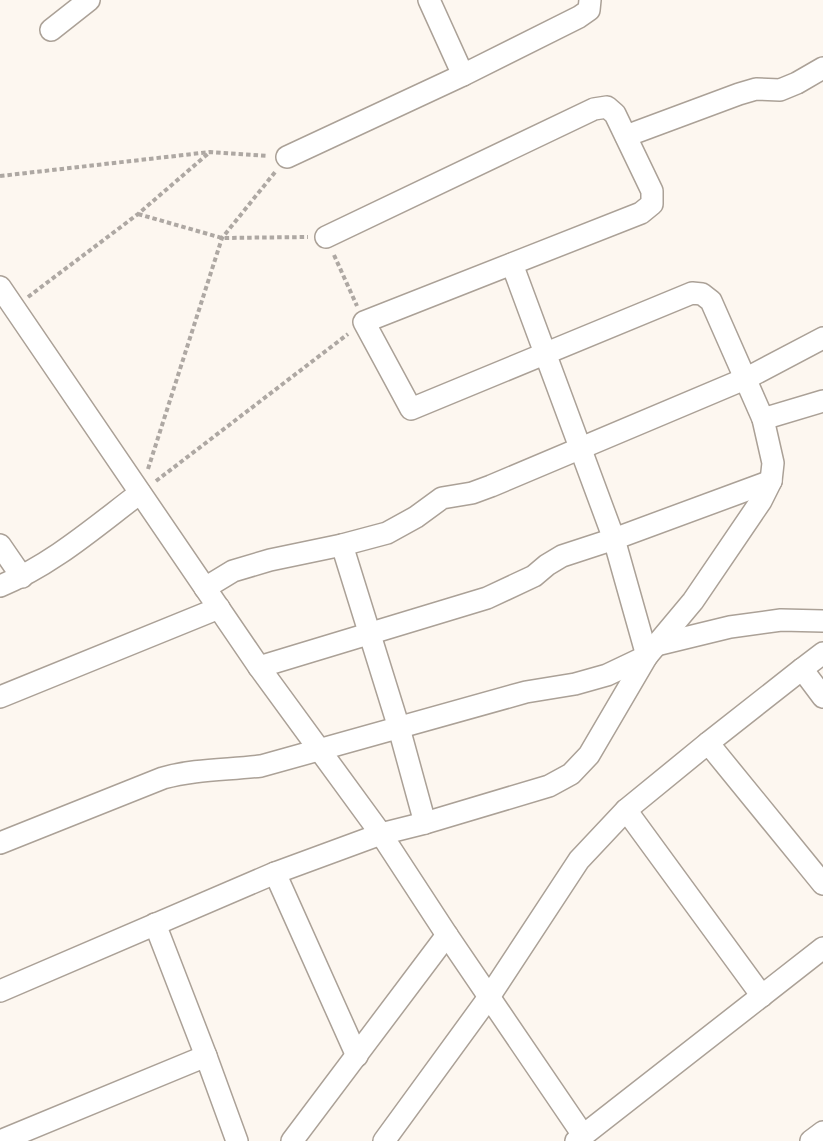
<svg xmlns="http://www.w3.org/2000/svg" width="823" height="1141" font-family="'Archivo Narrow',sans-serif">
	<style>
		.lines { fill: none; stroke-linecap: round; stroke-linejoin: round }
		.street-casing { stroke: #aba197; stroke-width: 24 }
		.path { stroke: #aea8a3; stroke-width: 4; stroke-dasharray: 4.5 3; stroke-linecap: butt }
		.street { stroke: #fff; stroke-width: 21 }
	</style>
	<rect width="100%" height="100%" fill="#fdf7f0"/>
	<g class="lines">
		<defs>
			<g id="street">
				<polyline points="429,0 463,75"/>
				<polyline points="51,30 89,0"/>
				<polyline points="626,136 739,94 756,89 780,90 797,83 823,68"/>
				<polyline points="287,157 463,75 579,17 589,10 590,0"/>
				<polyline points="512,264 614,539 647,656"/>
				<polyline points="0,287 259,667 381,834 447,935 583,1135"/>
				<polyline points="763,419 823,401"/>
				<polyline points="0,545 22,577"/>
				<polyline points="342,545 399,728 425,823"/>
				<path d="M0,586C52,565 96,526 140,493"/>
				<polyline points="205,588 233,571 270,560 342,545 387,533 416,517 442,498 472,493 491,486 747,378 823,338"/>
				<polyline points="656,645 730,627 781,620 823,621"/>
				<polyline points="259,667 487,598 534,576 547,565 562,556 614,539 771,481"/>
				<polyline points="802,669 823,653"/>
				<polyline points="0,697 219,608"/>
				<polyline points="708,743 802,669 823,697"/>
				<polyline points="626,810 762,996"/>
				<path d="M0,843L163,778C195,769 228,770 261,766L526,692L575,684L607,675L647,656"/>
				<polyline points="275,873 357,1056"/>
				<polyline points="155,924 206,1056"/>
				<polyline points="0,991 275,873 381,834 425,823 549,786 571,774 589,755 647,656 693,601 761,501 771,481 773,463 763,419 711,301 702,294 692,293 411,409 364,322 641,213 652,204 652,191 615,114 607,107 594,109 326,237"/>
				<polyline points="0,1141 206,1056 237,1141"/>
				<polyline points="292,1141 447,935"/>
				<polyline points="384,1141 489,997 579,860 626,810 708,743 823,884"/>
				<polyline points="576,1141 823,948"/>
				<polyline points="811,1141 823,1132"/>
			</g>
		</defs>
		<use href="#street" class="street-casing"/>
		<g class="path">
			<polyline points="0,176 210,152 268,156"/>
			<polyline points="138,214 222,238 308,237"/>
			<polyline points="334,255 357,306"/>
			<polyline points="28,297 138,214 210,152"/>
			<polyline points="148,469 222,238 276,171"/>
			<polyline points="156,481 348,334"/>
		</g>
		<use href="#street" class="street"/>
	</g>
</svg>
